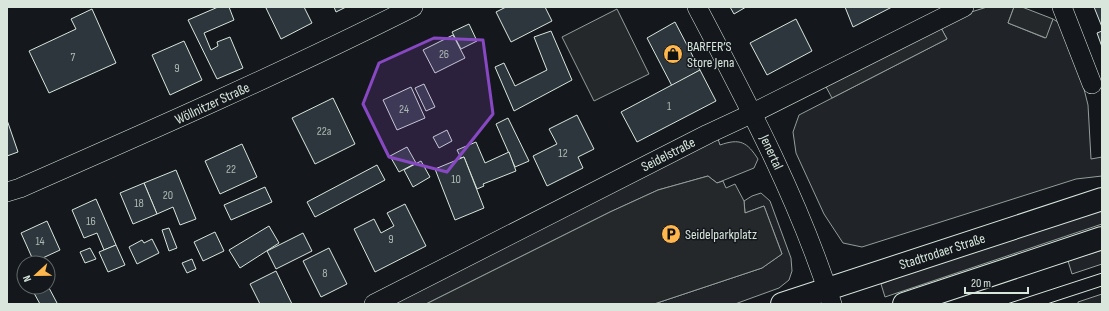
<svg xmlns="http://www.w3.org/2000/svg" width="1109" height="311" font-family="'Sofia Sans Condensed',sans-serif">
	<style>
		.green { fill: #202428; stroke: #939e99 }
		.parking { fill: #24282b; stroke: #939e99 }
		.building { fill: #2c363c; stroke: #d8e6dc }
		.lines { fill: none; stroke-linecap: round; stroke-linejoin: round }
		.street-casing { stroke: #d8e6dc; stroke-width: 20 }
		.primary-casing { stroke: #d8e6dc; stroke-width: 24 }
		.street { stroke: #14181c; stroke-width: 19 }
		.primary { stroke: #14181c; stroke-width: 22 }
		.tram { stroke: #d8e6dc; stroke-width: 1 }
		.marked { fill: #8948c3; fill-opacity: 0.2; stroke: #8948c3; stroke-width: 3; stroke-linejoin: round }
		.labels { text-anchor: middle; stroke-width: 3; stroke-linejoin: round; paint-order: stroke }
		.number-label { font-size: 12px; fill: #adbab4 }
		.poi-label { font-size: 14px; fill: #d8e6dc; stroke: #14181c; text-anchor: start }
		.street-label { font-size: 14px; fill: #d8e6dc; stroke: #14181c }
	</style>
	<rect width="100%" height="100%" fill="#14181c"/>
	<g class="green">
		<polygon points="987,7 1014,7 1008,23 1045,38 1053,19 1064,26 1074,49 1088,105 1091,159 1102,157 1102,176 1076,179 862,247 843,243 824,214 796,153 793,132 799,115 947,39 940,26 965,14"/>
		<path d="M718,139L720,145C740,138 747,142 758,159L754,168L717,183L708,176L658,190L610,212L426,304H392Z"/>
		<polygon points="761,193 770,201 791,258 792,271 789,280 779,288 735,304 654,304 762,268 782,254 764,206 745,213 744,201 752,196"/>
		<polygon points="1102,210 1102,224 885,297 881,284 917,270"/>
		<polygon points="1102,250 1102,264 1072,274 1068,261"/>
		<polygon points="1102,294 1102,304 1078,304 1078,302"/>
	</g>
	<g class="parking">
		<polygon points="1014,7 1022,7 1053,19 1046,38 1008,23"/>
		<polygon points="617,9 649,74 594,101 562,37"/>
		<polygon points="940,26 947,39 832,98 825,85"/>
		<polygon points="708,176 717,183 723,181 726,188 735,184 744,201 745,213 764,206 782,254 762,268 654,304 426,304 610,212 658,190"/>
	</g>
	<g class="building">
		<polygon points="218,7 229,7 234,20 204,33 211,50 218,46 217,42 230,37 243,68 217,79 188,20"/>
		<polygon points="269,7 304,7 312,23 281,39 266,8"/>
		<polygon points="334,7 346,7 336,12"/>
		<polygon points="506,7 545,7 552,21 511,42 496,12"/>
		<polygon points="730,7 746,7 734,14"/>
		<polygon points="845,7 892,7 853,27"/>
		<polygon points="1094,7 1102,7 1102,27"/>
		<polygon points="92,9 116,63 49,93 29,51 76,29 71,19"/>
		<polygon points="796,19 812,51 767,75 750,43"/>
		<polygon points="675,22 700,70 672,86 647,38"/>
		<polygon points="469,24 477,41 461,49 452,32"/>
		<polygon points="551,31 572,80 514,111 495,67 504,63 515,86 547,70 534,37"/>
		<polygon points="1102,31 1102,47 1097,33"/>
		<polygon points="453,35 465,58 435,73 423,50"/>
		<polygon points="184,41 202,80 170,95 152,55"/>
		<polygon points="700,70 716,101 637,142 621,112"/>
		<polygon points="424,84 435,107 426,111 415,88"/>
		<polygon points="411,87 425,118 397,130 383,100"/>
		<polygon points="333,98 355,144 315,164 292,118"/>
		<polygon points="577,115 594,149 578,157 583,168 547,186 533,156 557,144 549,129"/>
		<polygon points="508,118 529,161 515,167 496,124"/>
		<polygon points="7,120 18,152 7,156"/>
		<polygon points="447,130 452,141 439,148 433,137"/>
		<polygon points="476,142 485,163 509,152 516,171 483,184 484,186 477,189 464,157 461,158 457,150"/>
		<polygon points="242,144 257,177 220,194 205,161"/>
		<polygon points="407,147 416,163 399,172 390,156"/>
		<polygon points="464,157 484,208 455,220 435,169"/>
		<polygon points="421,161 430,177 413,187 404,170"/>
		<polygon points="377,165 385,180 315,217 307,202"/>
		<polygon points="176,170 196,219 180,225 173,207 157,214 144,183"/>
		<polygon points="144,183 157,214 133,224 120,193"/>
		<polygon points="265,187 272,202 231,220 224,205"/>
		<polygon points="96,199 116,245 104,250 97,233 84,238 72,210"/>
		<polygon points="405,204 426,246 375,272 354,229 374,219 381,233 394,226 387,213"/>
		<polygon points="47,221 60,250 34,262 21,233"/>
		<polygon points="269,226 279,243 240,268 229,250"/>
		<polygon points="169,228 177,248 169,251 162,230"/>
		<polygon points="215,232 224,251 203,261 194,242"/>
		<polygon points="303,233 312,251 276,269 267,251"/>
		<polygon points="152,239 159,253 137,264 129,247 142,240 144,243"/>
		<polygon points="116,245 125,265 108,272 99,252"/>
		<polygon points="90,248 96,259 85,263 80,252"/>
		<polygon points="329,248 347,284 321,297 303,261"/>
		<polygon points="192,259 196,269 187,273 182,263"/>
		<polygon points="276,271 292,304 260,304 250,284"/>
		<polygon points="48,286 57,303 56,304 40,304 34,293"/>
	</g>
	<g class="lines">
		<defs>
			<g id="street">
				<path d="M697,7C748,104 799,200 832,304"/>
				<polyline points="1062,7 1092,84"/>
				<path d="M7,192L20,188C152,130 284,72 413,7"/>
				<polyline points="374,304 708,134 753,113 964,7"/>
			</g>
			<g id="primary">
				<polyline points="782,304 1102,199"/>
				<polyline points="904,304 1102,238"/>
			</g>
		</defs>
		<use href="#street" class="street-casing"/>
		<use href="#primary" class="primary-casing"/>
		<use href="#street" class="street"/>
		<use href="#primary" class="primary"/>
		<g class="tram">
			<polyline points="1007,304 1102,273"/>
			<polyline points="1047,304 1102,286"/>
		</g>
	</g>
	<path class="marked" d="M434,38L483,40L493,114L447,172L389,157L363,104L379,63Z"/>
	<defs>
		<symbol id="shop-disc" viewBox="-11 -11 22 22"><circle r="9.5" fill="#ffb74d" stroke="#14181c"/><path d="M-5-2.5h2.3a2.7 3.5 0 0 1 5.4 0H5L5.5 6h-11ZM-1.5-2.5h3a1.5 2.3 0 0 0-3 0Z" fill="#111"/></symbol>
		<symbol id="parking-disc" viewBox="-11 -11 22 22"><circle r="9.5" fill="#ffb74d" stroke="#14181c"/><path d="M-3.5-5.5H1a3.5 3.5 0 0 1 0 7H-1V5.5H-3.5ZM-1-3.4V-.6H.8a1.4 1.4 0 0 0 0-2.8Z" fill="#111"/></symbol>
	</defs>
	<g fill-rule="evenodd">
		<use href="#shop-disc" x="662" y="43" width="22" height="22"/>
		<use href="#parking-disc" x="660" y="223" width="22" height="22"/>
	</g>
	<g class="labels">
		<g class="number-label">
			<text x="444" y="58">26</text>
			<text x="73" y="61">7</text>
			<text x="177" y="72">9</text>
			<text x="669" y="110">1</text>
			<text x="404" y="113">24</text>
			<text x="324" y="135">22a</text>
			<text x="563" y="157">12</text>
			<text x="231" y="173">22</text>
			<text x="456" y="183">10</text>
			<text x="168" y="199">20</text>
			<text x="139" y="207">18</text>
			<text x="91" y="225">16</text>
			<text x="391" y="243">9</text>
			<text x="40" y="245">14</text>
			<text x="325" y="277">8</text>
		</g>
		<g class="poi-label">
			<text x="687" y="51">BARFER’S<tspan x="687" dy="16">Store Jena</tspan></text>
			<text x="685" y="239">Seidelparkplatz</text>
		</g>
		<g class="street-label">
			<text transform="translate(212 103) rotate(-25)" y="5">Wöllnitzer Straße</text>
			<text transform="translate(772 152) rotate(65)" y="5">Jenertal</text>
			<text transform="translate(668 154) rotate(-27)" y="5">Seidelstraße</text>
			<text transform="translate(942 251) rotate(-18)" y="5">Stadtrodaer Straße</text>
		</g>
	</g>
	<rect width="1109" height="311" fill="none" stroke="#d8e6dc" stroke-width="16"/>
	<g transform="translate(36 275) rotate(248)"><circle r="19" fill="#14181c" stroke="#626a69"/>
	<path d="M0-3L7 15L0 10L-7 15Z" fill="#ffb74d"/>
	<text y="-6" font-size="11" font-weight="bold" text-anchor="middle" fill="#d8e6dc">N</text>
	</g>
	<path d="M965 287v6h63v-6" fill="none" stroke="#d8e6dc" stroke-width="2"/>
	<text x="971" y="287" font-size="12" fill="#d8e6dc" stroke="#14181c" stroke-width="3" paint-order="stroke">20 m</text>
</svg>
